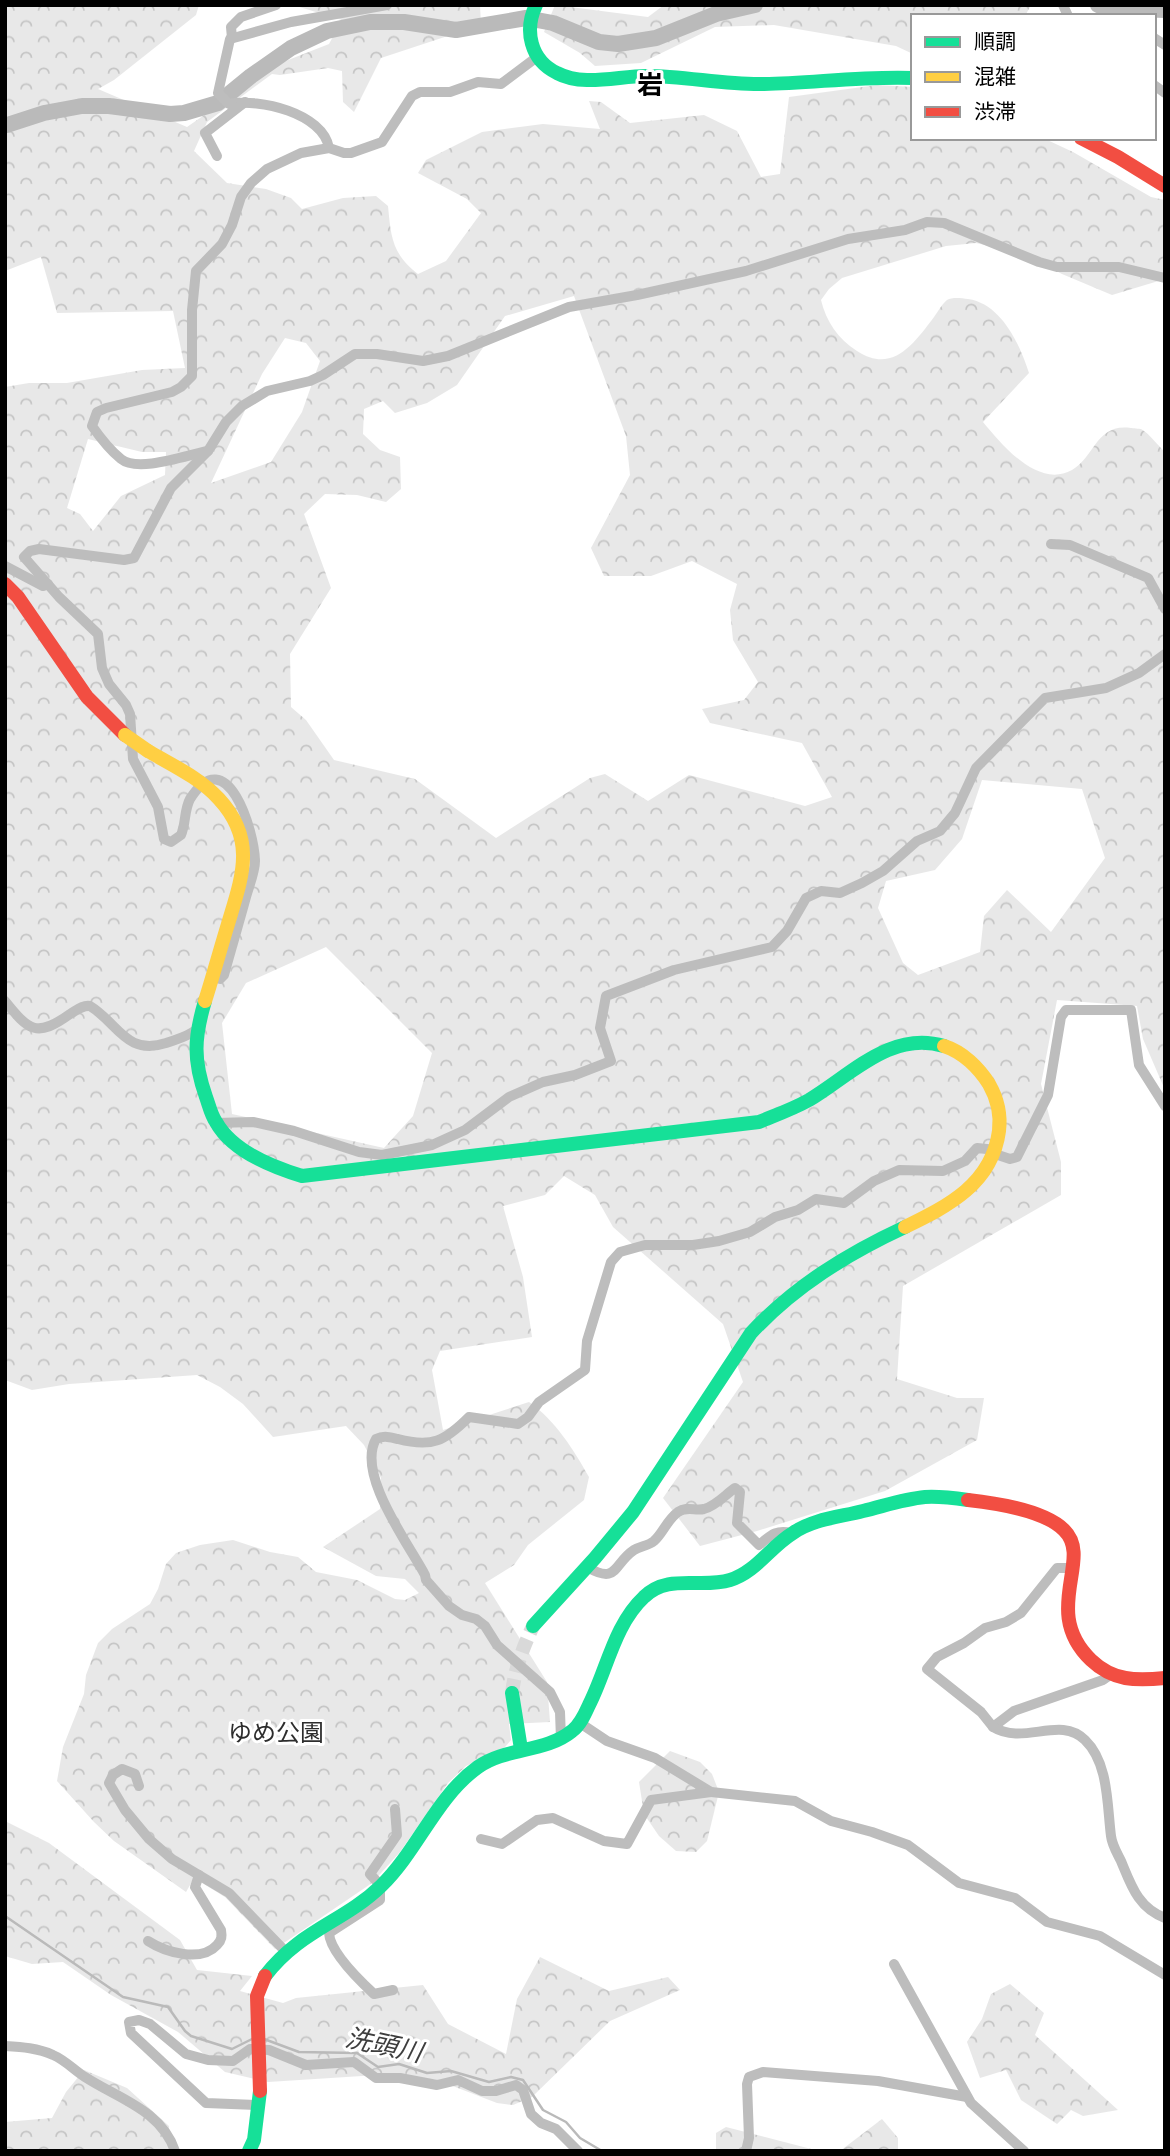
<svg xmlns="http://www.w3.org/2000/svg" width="1170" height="2156" font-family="Arial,'Noto Sans JP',sans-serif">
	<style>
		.forest { fill: url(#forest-crowns); fill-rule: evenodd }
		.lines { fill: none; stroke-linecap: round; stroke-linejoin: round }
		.stream { stroke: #bababa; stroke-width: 2.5 }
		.river { stroke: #bababa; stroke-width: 16 }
		.secondary-tunnel { stroke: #d9d9d9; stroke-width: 14; stroke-dasharray: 14 7; stroke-linecap: butt }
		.street { stroke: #bdbdbd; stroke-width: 10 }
		.fast { stroke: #16e098; stroke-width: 14 }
		.slow { stroke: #ffcf43; stroke-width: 14 }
		.jam { stroke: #f24e42; stroke-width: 14 }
		.slow-bridge { stroke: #ffcf43; stroke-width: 14 }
		.jam-bridge { stroke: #f24e42; stroke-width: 14 }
		.labels { text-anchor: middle; stroke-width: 6; stroke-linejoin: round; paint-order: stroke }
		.park-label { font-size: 24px; fill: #2d2d2d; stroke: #fff }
		.neighbourhood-label { font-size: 26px; font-weight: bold; fill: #000; stroke: #fff }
		.water-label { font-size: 26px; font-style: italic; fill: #3e3e3e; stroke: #fff }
	</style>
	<defs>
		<pattern id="forest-crowns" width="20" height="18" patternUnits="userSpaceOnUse" patternTransform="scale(1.75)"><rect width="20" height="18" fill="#e8e8e8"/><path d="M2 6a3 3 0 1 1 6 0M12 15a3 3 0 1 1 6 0" fill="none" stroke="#c5c5c5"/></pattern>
	</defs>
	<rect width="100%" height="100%" fill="#fff"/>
	<g class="forest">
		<path d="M5,5H199L196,15L114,80L98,89L187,127L278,64L329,44L342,20L293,5H480L481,25L381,58L354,112L343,102L342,71L328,68L280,75L272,74L207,122L194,151L227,183L266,189L291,198L302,209L343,198L376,196L388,206C391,237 392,254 418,274L446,261L481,213L467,199L418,173L426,160L482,132L543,124L600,129L589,101L601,102L630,123L704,115L737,131L761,177L780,174L789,97L877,85L913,87V138H1043L1073,152L1151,197L1165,200V279L1112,295L1062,274L1023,254L976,243L946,246L842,278L829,289L821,300C826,321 838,339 857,351C892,374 913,345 934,317C937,313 942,304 947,300C952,297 961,298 968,299C1002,304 1020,345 1029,373L983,422C1002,445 1038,489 1072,470C1095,457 1096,423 1131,428C1132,428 1140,429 1141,429C1150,434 1158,446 1165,452V1090L1143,1039L1137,1006L1057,1000L1041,1084L1061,1162V1195L903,1286L897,1379L957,1398H984L977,1440L885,1491L757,1531L700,1546L663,1498L743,1382L723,1324L613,1227L595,1195L564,1176L545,1195L503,1206L523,1277L532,1337L440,1351L432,1370L443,1430L529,1402C555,1420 574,1450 589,1477L584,1500L528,1545L514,1565L485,1583L547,1682L550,1722L509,1724L511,1740L505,1747L466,1766L448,1783L400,1852L372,1883L275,1949L225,1897L194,1878L186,1892L114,1841L94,1822L57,1781L63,1747L84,1694L86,1675L98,1643L112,1629L150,1604L158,1589L166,1564L176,1553L200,1545L233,1540L270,1552L298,1557L316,1572L357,1580L395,1599L405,1600L419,1593L405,1579L376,1576L323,1547L380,1509L381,1478L364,1445L346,1426L273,1437L243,1404L220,1387L197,1375L69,1384L32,1390L5,1380V387L29,383H67L142,370L185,368L173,311L57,313L41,257L5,271ZM574,296L626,436L630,475L591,548L604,576H651L692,561L737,584L730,610L733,640L758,682L744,700L702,709L710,723L802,743L832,797L805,806L689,775L648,801L605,774L590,778L496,838L415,779L334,760L306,720L291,707L290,654L331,588L304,514L325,494L357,495L386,502L401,489L400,457L380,450L363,434L364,409L383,401L395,413L427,403L457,385L505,316ZM285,338L306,343L320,361L302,412L271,462L211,483L262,374ZM88,439L142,452H166L165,475L121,496L93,531L80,514L67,508ZM982,780L1082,789L1105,858L1051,932L1007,890L984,916L980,952L918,975L903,963L878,908L886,881L935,870L962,839ZM326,947L432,1053L413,1116L384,1148L232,1114L222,1023L246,983Z"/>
		<polygon points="555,5 648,17 664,5 1031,5 1025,16 913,16 913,54 896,46 774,25 715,27 641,63 595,66 580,53 544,32"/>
		<polygon points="670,1751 700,1762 712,1774 719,1792 707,1841 696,1852 676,1851 659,1836 644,1814 639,1782"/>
		<polygon points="5,1821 49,1843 180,1940 197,1970 252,1976 240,1991 283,2003 296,1998 423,1985 448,2024 506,2054 517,1999 540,1957 609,1991 668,1977 680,1990 610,2021 532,2097 513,2105 497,2103 437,2080 402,2075 362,2076 268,2082 225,2072 178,2032 111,1995 63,1962 32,1964 5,1956"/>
		<polygon points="1010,1984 1044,2013 1035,2035 1118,2110 1083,2116 1071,2110 1057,2124 1021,2100 1006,2070 980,2078 967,2042 982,2019 991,1994"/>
		<polygon points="84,2070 127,2088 169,2126 169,2151 5,2151 5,2122 52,2118 66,2092"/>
		<polygon points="882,2119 898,2138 898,2151 840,2151"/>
		<polygon points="726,2127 819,2151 716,2151 716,2133"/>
	</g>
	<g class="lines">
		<g class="stream">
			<polyline points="5,126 7,125"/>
			<polyline points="5,1916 123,1997 168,2007 185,2031 191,2036 232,2049 254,2038"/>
			<polyline points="264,2039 299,2052 357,2053 378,2067 399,2064 427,2073 451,2071 489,2082 511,2077 523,2080 543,2110 566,2122 580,2138 602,2151"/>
		</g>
		<g class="river">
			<polyline points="1098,5 1109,8 1165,10"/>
			<polyline points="7,125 44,113 82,106 109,106 170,114 184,113 218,103 251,76 291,48 327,31 370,22 404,22 456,30 526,18 553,23 599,42 618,44 656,38 716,14 755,5"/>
		</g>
		<path class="secondary-tunnel" d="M512,1693C515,1668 523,1648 533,1626"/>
		<g class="street">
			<polyline points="1063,5 1068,16"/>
			<polyline points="232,38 231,27 241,17 276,5"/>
			<polyline points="1154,38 1165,45"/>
			<polyline points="1154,85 1165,93"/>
			<path d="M329,148C323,113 259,98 229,104L218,93L230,39L291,22L387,5"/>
			<polyline points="217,156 205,133 245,102"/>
			<path d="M208,451C187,455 138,473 121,459C111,451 99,436 92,426L97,412L106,408L172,392L181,387L192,376V310L196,271L222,244L232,225L241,197L251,183L267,169L301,153L329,148L344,153H351L382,142L412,96L420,92H450L478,82L501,84L537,57"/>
			<polyline points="1051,544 1070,545 1148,578 1165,609"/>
			<polyline points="5,566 43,586 48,584"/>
			<path d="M213,976L220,979L224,975C231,949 239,923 246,897C249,886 255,872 255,861C254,830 227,740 190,799C184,810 186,824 181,835L171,842L164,839L158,807L133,759L130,714L126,705L109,684L102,668L98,634L59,597L24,557L30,551L39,549L124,560L134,558L171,488L208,451L226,422L242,406L267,391L310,381L323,375L355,354H377L423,361L448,356L569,307L637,295L746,271L848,239L905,230L927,222L944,223L1039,262L1057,267H1119L1165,278"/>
			<path d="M5,1001C29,1031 37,1038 70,1014C77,1010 82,1005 90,1006C118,1023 126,1056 166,1043C177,1039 188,1037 197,1029"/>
			<polyline points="216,1123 253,1122 294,1131 359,1152 382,1155 432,1145 465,1130 509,1097 543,1082 575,1075 611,1061 600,1028 606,996 674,970 772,947 787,931 806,898 821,891 840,893 862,883 883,871 917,841 940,831 955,813 976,768 1045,698 1106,688 1139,673 1165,654"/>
			<polyline points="995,1154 1010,1159 1017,1157 1048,1095 1061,1017 1066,1010 1131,1010 1139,1065 1165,1106"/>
			<path d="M587,1567C618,1585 613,1564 634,1550C640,1546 648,1546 654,1541C663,1533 667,1520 678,1512C687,1506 695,1511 704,1509C716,1506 726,1494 735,1488L740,1492L737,1523L759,1545C770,1536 776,1529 791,1533"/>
			<polyline points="1073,1568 1057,1568 1021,1613 1006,1622 985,1628 964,1643 937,1657 927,1669 981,1712 993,1727 1014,1711 1103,1680 1110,1675"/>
			<polyline points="580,1723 607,1741 655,1758 711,1792 795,1801 831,1821 872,1832 908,1845 959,1883 1015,1898 1047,1922 1100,1936 1165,1975"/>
			<path d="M993,1727C1024,1746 1060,1715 1085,1740C1109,1763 1107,1806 1111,1836C1112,1845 1117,1853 1121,1861C1131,1885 1138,1908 1165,1918"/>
			<path d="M561,1739L560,1712L550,1692L497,1645L485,1626L476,1619L462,1615L449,1606L426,1580L425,1575C408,1543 356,1474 376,1439C384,1435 389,1437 398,1439C432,1448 445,1441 469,1417L518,1424L528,1417L539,1402L585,1370L587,1341L611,1262L620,1252L645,1245H693L719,1241L750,1232L775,1217L798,1210L816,1199L844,1203L874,1181L899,1170L943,1171L965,1161L977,1148L996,1150"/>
			<polyline points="139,1786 135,1774 122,1769 113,1775 109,1783 125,1810 149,1839 172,1859 229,1893 286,1952"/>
			<polyline points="481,1839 502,1844 537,1820 553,1818 604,1841 627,1844 651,1800 711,1792"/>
			<polyline points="381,1886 370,1874 397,1835 395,1809"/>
			<path d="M380,1887V1900L329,1933C330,1952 360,1981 374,1994L393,1990"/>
			<path d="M148,1941C165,1952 201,1963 217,1945C222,1940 222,1936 221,1930L195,1887L199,1875"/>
			<polyline points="894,1964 971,2103 1024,2151"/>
			<path d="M5,2046C22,2047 38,2048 53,2055C65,2060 74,2070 85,2077C119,2099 161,2110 175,2151"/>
			<polyline points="259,2105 206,2103 131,2033 129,2022 139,2020 150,2024 186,2054 208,2060 233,2061 250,2049 269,2050 306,2065 354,2062 376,2078 400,2078 437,2085 458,2080 482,2091 496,2091 516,2085 523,2090 531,2114 541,2123 556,2129 578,2151"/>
			<polyline points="746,2151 749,2138 747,2084 749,2077 763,2072 878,2081 967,2097"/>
		</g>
		<g class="fast">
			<path d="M536,5C524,30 530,60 557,73C583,87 618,76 646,76C686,76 724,85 764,84C814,83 863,76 913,78"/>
			<path d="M205,1001C194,1038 193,1060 206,1097C209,1105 211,1115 216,1122C232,1151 272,1167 302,1176L759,1122C776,1115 793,1109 809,1100C851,1075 891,1030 944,1046"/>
			<path d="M533,1626L595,1558L633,1512L751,1333C795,1286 847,1254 905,1227"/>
			<polyline points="512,1693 521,1749"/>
			<path d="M265,1976C300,1930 344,1922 381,1886C418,1850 436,1797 478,1767C506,1747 545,1753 572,1731C580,1725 585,1714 589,1705C607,1670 614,1625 644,1597C668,1573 701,1589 730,1580C756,1572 770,1547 793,1533C813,1519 840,1517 863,1511C884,1506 904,1499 925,1497C940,1496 954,1498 968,1500"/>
			<polyline points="249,2151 254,2140 260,2091"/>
		</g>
		<g class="slow">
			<path d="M148,751C172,765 200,778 219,799C257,840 242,877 228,924C220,950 213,976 205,1001"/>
			<path d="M905,1227C948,1206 992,1184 999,1131C1001,1115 997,1098 989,1084C979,1068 963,1052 944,1046"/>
		</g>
		<g class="jam">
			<polyline points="1081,138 1118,157 1165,186"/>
			<polyline points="5,584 18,597 87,697 125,735"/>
			<path d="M968,1500C995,1503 1044,1510 1064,1530C1094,1559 1040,1611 1091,1660C1113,1681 1136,1681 1165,1678"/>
		</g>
		<polyline class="slow-bridge" points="125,735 148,751"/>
		<polyline class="jam-bridge" points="260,2091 257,1996 265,1976"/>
	</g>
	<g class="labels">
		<g class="park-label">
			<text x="276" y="1741">ゆめ公園</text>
		</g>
		<g class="neighbourhood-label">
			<text x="650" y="94">岩</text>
		</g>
		<g class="water-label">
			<text transform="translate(384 2045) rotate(12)" y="9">洗頭川</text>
		</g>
	</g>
	<rect width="1170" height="2156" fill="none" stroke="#000000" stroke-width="14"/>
	<rect x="911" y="14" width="245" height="126" fill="#ffffff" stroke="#999999" stroke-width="2"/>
	<rect x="925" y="37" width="35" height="10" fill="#16e098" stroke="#999999" stroke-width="2"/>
	<text x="974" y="49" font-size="21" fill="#000000">順調</text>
	<rect x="925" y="72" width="35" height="10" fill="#ffcf43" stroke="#999999" stroke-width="2"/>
	<text x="974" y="84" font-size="21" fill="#000000">混雑</text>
	<rect x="925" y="107" width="35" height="10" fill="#f24e42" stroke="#999999" stroke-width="2"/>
	<text x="974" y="119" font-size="21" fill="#000000">渋滞</text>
</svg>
